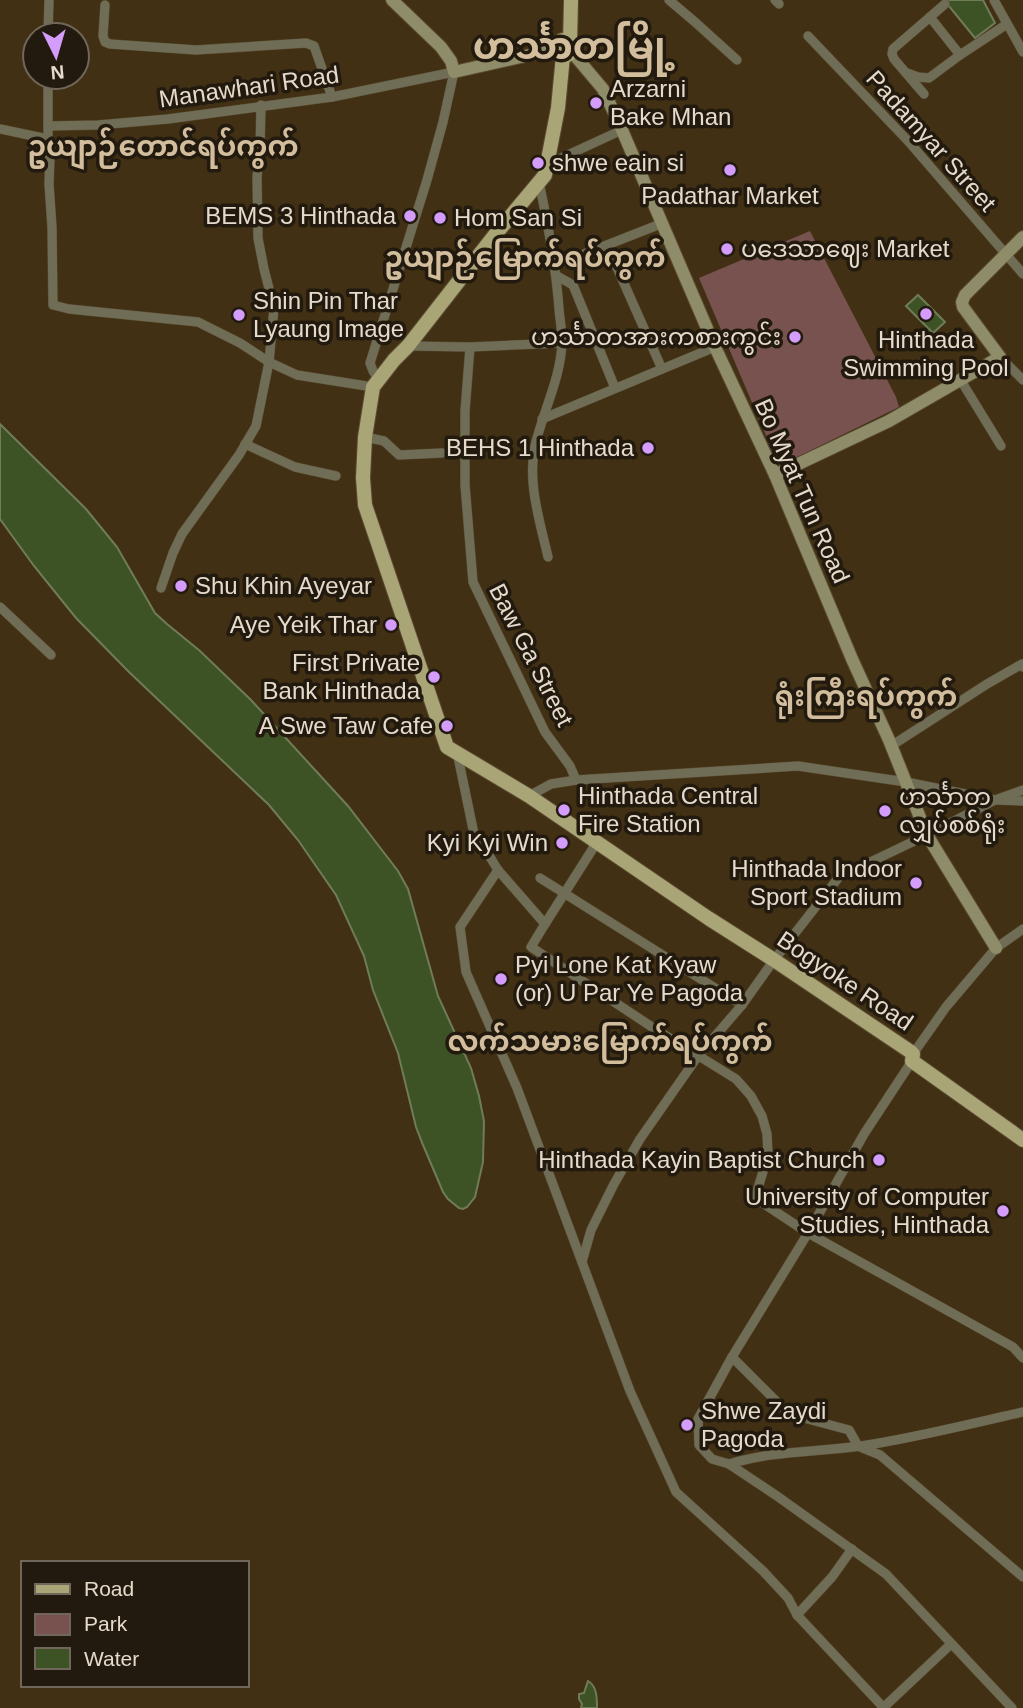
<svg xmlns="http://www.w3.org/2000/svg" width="1023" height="1708" font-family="Helvetica,'Noto Sans Myanmar',sans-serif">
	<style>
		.green { fill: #77524e }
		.water { fill: #3e5325; stroke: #707c57; stroke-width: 2 }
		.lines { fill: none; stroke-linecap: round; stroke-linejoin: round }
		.street-casing { stroke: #5b4b31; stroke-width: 10 }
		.secondary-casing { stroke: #5b4b31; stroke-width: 14 }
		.primary-casing { stroke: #5b4b31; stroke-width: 16 }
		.street { stroke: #6f6d56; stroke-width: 9 }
		.secondary { stroke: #8f8d69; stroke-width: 12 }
		.primary { stroke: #a9a576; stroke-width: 14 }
		.poi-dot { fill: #d49cfb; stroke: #221a0e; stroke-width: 2.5 }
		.labels { text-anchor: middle; stroke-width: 7; stroke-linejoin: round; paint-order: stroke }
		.street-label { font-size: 24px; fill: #e6dbcb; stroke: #221a0e }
		.poi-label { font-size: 24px; fill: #e6dbcb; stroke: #221a0e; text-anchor: start }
		.quarter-label { font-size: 28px; font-weight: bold; fill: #d2bd9d; stroke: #221a0e }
		.town-label { font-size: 38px; font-weight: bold; fill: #d2bd9d; stroke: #221a0e }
	</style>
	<rect width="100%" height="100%" fill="#413014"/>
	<polygon class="green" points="810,231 896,397 899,407 779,466 699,278"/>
	<g class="water">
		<polygon points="944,0 983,0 995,23 975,38"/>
		<polygon points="918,295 945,322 933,333 906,306"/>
		<polygon points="0,424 86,509 117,547 155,613 167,624 200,651 251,700 348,806 398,871 408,889 438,996 471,1068 479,1096 484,1121 483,1162 475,1197 467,1207 463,1209 459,1208 448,1199 443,1192 423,1145 416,1127 398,1053 373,990 364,956 336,895 298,840 269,805 129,672 76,618 34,566 0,519"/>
		<path d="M588,1681C597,1686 597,1698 597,1708H581L582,1704L579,1699V1694L584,1693Z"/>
	</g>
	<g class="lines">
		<defs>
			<g id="street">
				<polyline points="669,0 695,22 737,60"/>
				<polyline points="775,0 779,4"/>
				<polyline points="994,0 1023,52"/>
				<polyline points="105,5 103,36 105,42 110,44 196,50 306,43 314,46 332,97"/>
				<polyline points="48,35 49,0"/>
				<polyline points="808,36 909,142 1023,274"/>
				<polyline points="960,55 1007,24"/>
				<polyline points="907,73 918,77 929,78 960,55 930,17"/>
				<polyline points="48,77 48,139 50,156 49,184 52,227 53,305 69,309 198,322 240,343 269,362 297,375 373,387"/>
				<polyline points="924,94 894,59 892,54 893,49 945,4"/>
				<polyline points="48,126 98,125 168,119 332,97 454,72 443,122 427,180 370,363 373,371 379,379"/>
				<polyline points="0,129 48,139"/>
				<polyline points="548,164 622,130"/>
				<path d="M539,182C548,224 556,266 559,309C560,320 562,331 562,342C561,378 543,411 535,446C527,482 540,522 548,557"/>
				<polyline points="607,245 662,369"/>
				<polyline points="556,265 663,223"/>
				<polyline points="557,276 573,285 615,388"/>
				<polyline points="408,346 470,347 562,343"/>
				<polyline points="470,347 465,411 465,485 473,582 545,732 570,766 576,780"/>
				<polyline points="1000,357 1023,380"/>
				<polyline points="960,379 1001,446"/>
				<polyline points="542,419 715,347"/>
				<polyline points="365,437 384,441 399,455 442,453"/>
				<polyline points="245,444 295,467 336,476"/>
				<polyline points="161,588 173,553 182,534 239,455 256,426 269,362 274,308 264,269 258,238 257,177 260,149 261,105"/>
				<polyline points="0,607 51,655"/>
				<polyline points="891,746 987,684 1022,664 1023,667"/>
				<polyline points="457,752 474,834 482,844 498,870 545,924"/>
				<polyline points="529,796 551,784 576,780 798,766 906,782 995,800 1023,801"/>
				<polyline points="597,842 545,924 531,947 652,1027 736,1079 751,1096 762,1116 767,1134 768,1155 755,1198 808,1233 1013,1347 1023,1358"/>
				<polyline points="498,870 460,927 466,972 517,1088 630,1391 676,1492 763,1571 788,1598 797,1615 884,1708"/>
				<polyline points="540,878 742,1005"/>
				<polyline points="913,1054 946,1007 996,948 1023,929"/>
				<polyline points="912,1061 864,1134 808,1233 732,1357 698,1419 699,1445 712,1459 729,1464 777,1496 886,1574 1012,1708"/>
				<polyline points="582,1262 591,1230 614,1184 640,1139 698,1056 742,1005 774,960 839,877 927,835 995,800 1023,790"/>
				<polyline points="732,1357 784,1409 804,1418 849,1430 858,1446 880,1455 1023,1577"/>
				<path d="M729,1464C771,1451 817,1452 861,1446C915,1438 969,1424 1023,1412"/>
				<polyline points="797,1615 832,1577 852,1549"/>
				<polyline points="884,1707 951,1644"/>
			</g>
			<g id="secondary">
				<polyline points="392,0 441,47 451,61 454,72 556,49"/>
				<polyline points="571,51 603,89 622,130 715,347 775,475 852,659 889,740 927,835 996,948"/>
				<polyline points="775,475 889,421 1000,357 963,307 962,302 965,295 1023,237"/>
			</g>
			<g id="primary">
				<circle cx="564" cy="48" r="8"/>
				<polyline points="570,43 571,0"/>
				<polyline points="563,56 558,108 545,175 494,236 408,346 394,360 373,387 365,437 363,478 365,505 447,747 529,796 708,918 774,960 911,1052 913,1054 912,1061 1023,1140"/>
			</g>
		</defs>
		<use href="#street" class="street-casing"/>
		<use href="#secondary" class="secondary-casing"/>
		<use href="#primary" class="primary-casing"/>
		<use href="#street" class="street"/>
		<use href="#secondary" class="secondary"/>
		<use href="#primary" class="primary"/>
	</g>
	<g class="poi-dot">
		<circle cx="596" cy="103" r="7"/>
		<circle cx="538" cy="163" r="7"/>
		<circle cx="730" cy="170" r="7"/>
		<circle cx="410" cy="216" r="7"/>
		<circle cx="440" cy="218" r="7"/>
		<circle cx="727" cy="249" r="7"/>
		<circle cx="926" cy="314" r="7"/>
		<circle cx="239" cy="315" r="7"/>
		<circle cx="795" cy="337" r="7"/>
		<circle cx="648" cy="448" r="7"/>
		<circle cx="181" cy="586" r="7"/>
		<circle cx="391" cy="625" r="7"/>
		<circle cx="434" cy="677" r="7"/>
		<circle cx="447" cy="726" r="7"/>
		<circle cx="564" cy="810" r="7"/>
		<circle cx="885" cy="811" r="7"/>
		<circle cx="562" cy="843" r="7"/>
		<circle cx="916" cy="883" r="7"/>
		<circle cx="501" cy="979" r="7"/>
		<circle cx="879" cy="1160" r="7"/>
		<circle cx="1003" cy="1211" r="7"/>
		<circle cx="687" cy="1425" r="7"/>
	</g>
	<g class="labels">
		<g class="street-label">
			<text transform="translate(249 87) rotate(-8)" y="8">Manawhari Road</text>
			<text transform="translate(931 141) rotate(48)" y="8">Padamyar Street</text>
			<text transform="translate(802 491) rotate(66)" y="8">Bo Myat Tun Road</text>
			<text transform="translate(531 655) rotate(63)" y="8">Baw Ga Street</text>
			<text transform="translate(845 981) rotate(34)" y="8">Bogyoke Road</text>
		</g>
		<g class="poi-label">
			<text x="610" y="97">Arzarni<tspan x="610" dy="28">Bake Mhan</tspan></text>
			<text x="552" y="171">shwe eain si</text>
			<text x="730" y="204" text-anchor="middle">Padathar Market</text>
			<text x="396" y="224" text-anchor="end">BEMS 3 Hinthada</text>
			<text x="454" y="226">Hom San Si</text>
			<text x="741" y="257">ပဒေသာဈေး Market</text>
			<text x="253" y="309">Shin Pin Thar<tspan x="253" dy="28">Lyaung Image</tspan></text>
			<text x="781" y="345" text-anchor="end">ဟင်္သာတအားကစားကွင်း</text>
			<text x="926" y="348" text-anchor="middle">Hinthada<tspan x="926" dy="28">Swimming Pool</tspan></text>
			<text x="634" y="456" text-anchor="end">BEHS 1 Hinthada</text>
			<text x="195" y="594">Shu Khin Ayeyar</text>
			<text x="377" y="633" text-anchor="end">Aye Yeik Thar</text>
			<text x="420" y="671" text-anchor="end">First Private<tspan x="420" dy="28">Bank Hinthada</tspan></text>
			<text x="433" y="734" text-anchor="end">A Swe Taw Cafe</text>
			<text x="578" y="804">Hinthada Central<tspan x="578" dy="28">Fire Station</tspan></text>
			<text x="899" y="805">ဟင်္သာတ<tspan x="899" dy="28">လျှပ်စစ်ရုံး</tspan></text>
			<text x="548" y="851" text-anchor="end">Kyi Kyi Win</text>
			<text x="902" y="877" text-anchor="end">Hinthada Indoor<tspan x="902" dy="28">Sport Stadium</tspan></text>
			<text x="515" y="973">Pyi Lone Kat Kyaw<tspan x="515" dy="28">(or) U Par Ye Pagoda</tspan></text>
			<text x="865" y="1168" text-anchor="end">Hinthada Kayin Baptist Church</text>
			<text x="989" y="1205" text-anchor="end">University of Computer<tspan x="989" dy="28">Studies, Hinthada</tspan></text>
			<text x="701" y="1419">Shwe Zaydi<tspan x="701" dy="28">Pagoda</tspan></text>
		</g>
		<g class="quarter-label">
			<text x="163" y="156">ဥယျာဉ်တောင်ရပ်ကွက်</text>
			<text x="525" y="267">ဥယျာဉ်မြောက်ရပ်ကွက်</text>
			<text x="866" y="706">ရုံးကြီးရပ်ကွက်</text>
			<text x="610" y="1051">လက်သမားမြောက်ရပ်ကွက်</text>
		</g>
		<g class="town-label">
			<text x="574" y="59">ဟင်္သာတမြို့</text>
		</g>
	</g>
	<rect x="21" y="1561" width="228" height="126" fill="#221a0e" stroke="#70675a" stroke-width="2"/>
	<rect x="35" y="1584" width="35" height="10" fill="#a9a576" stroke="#70675a" stroke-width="2"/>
	<text x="84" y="1596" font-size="21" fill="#e6dbcb">Road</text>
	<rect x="35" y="1614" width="35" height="21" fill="#77524e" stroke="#70675a" stroke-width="2"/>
	<text x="84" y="1631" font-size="21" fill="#e6dbcb">Park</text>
	<rect x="35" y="1648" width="35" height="21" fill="#3e5325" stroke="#70675a" stroke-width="2"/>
	<text x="84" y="1666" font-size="21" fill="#e6dbcb">Water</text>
	<g transform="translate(56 56) rotate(175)"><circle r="33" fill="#221a0e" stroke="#70675a" stroke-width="2"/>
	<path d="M0-5L12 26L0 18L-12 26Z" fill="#d49cfb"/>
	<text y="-10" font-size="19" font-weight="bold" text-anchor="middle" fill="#e6dbcb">N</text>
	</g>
</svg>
